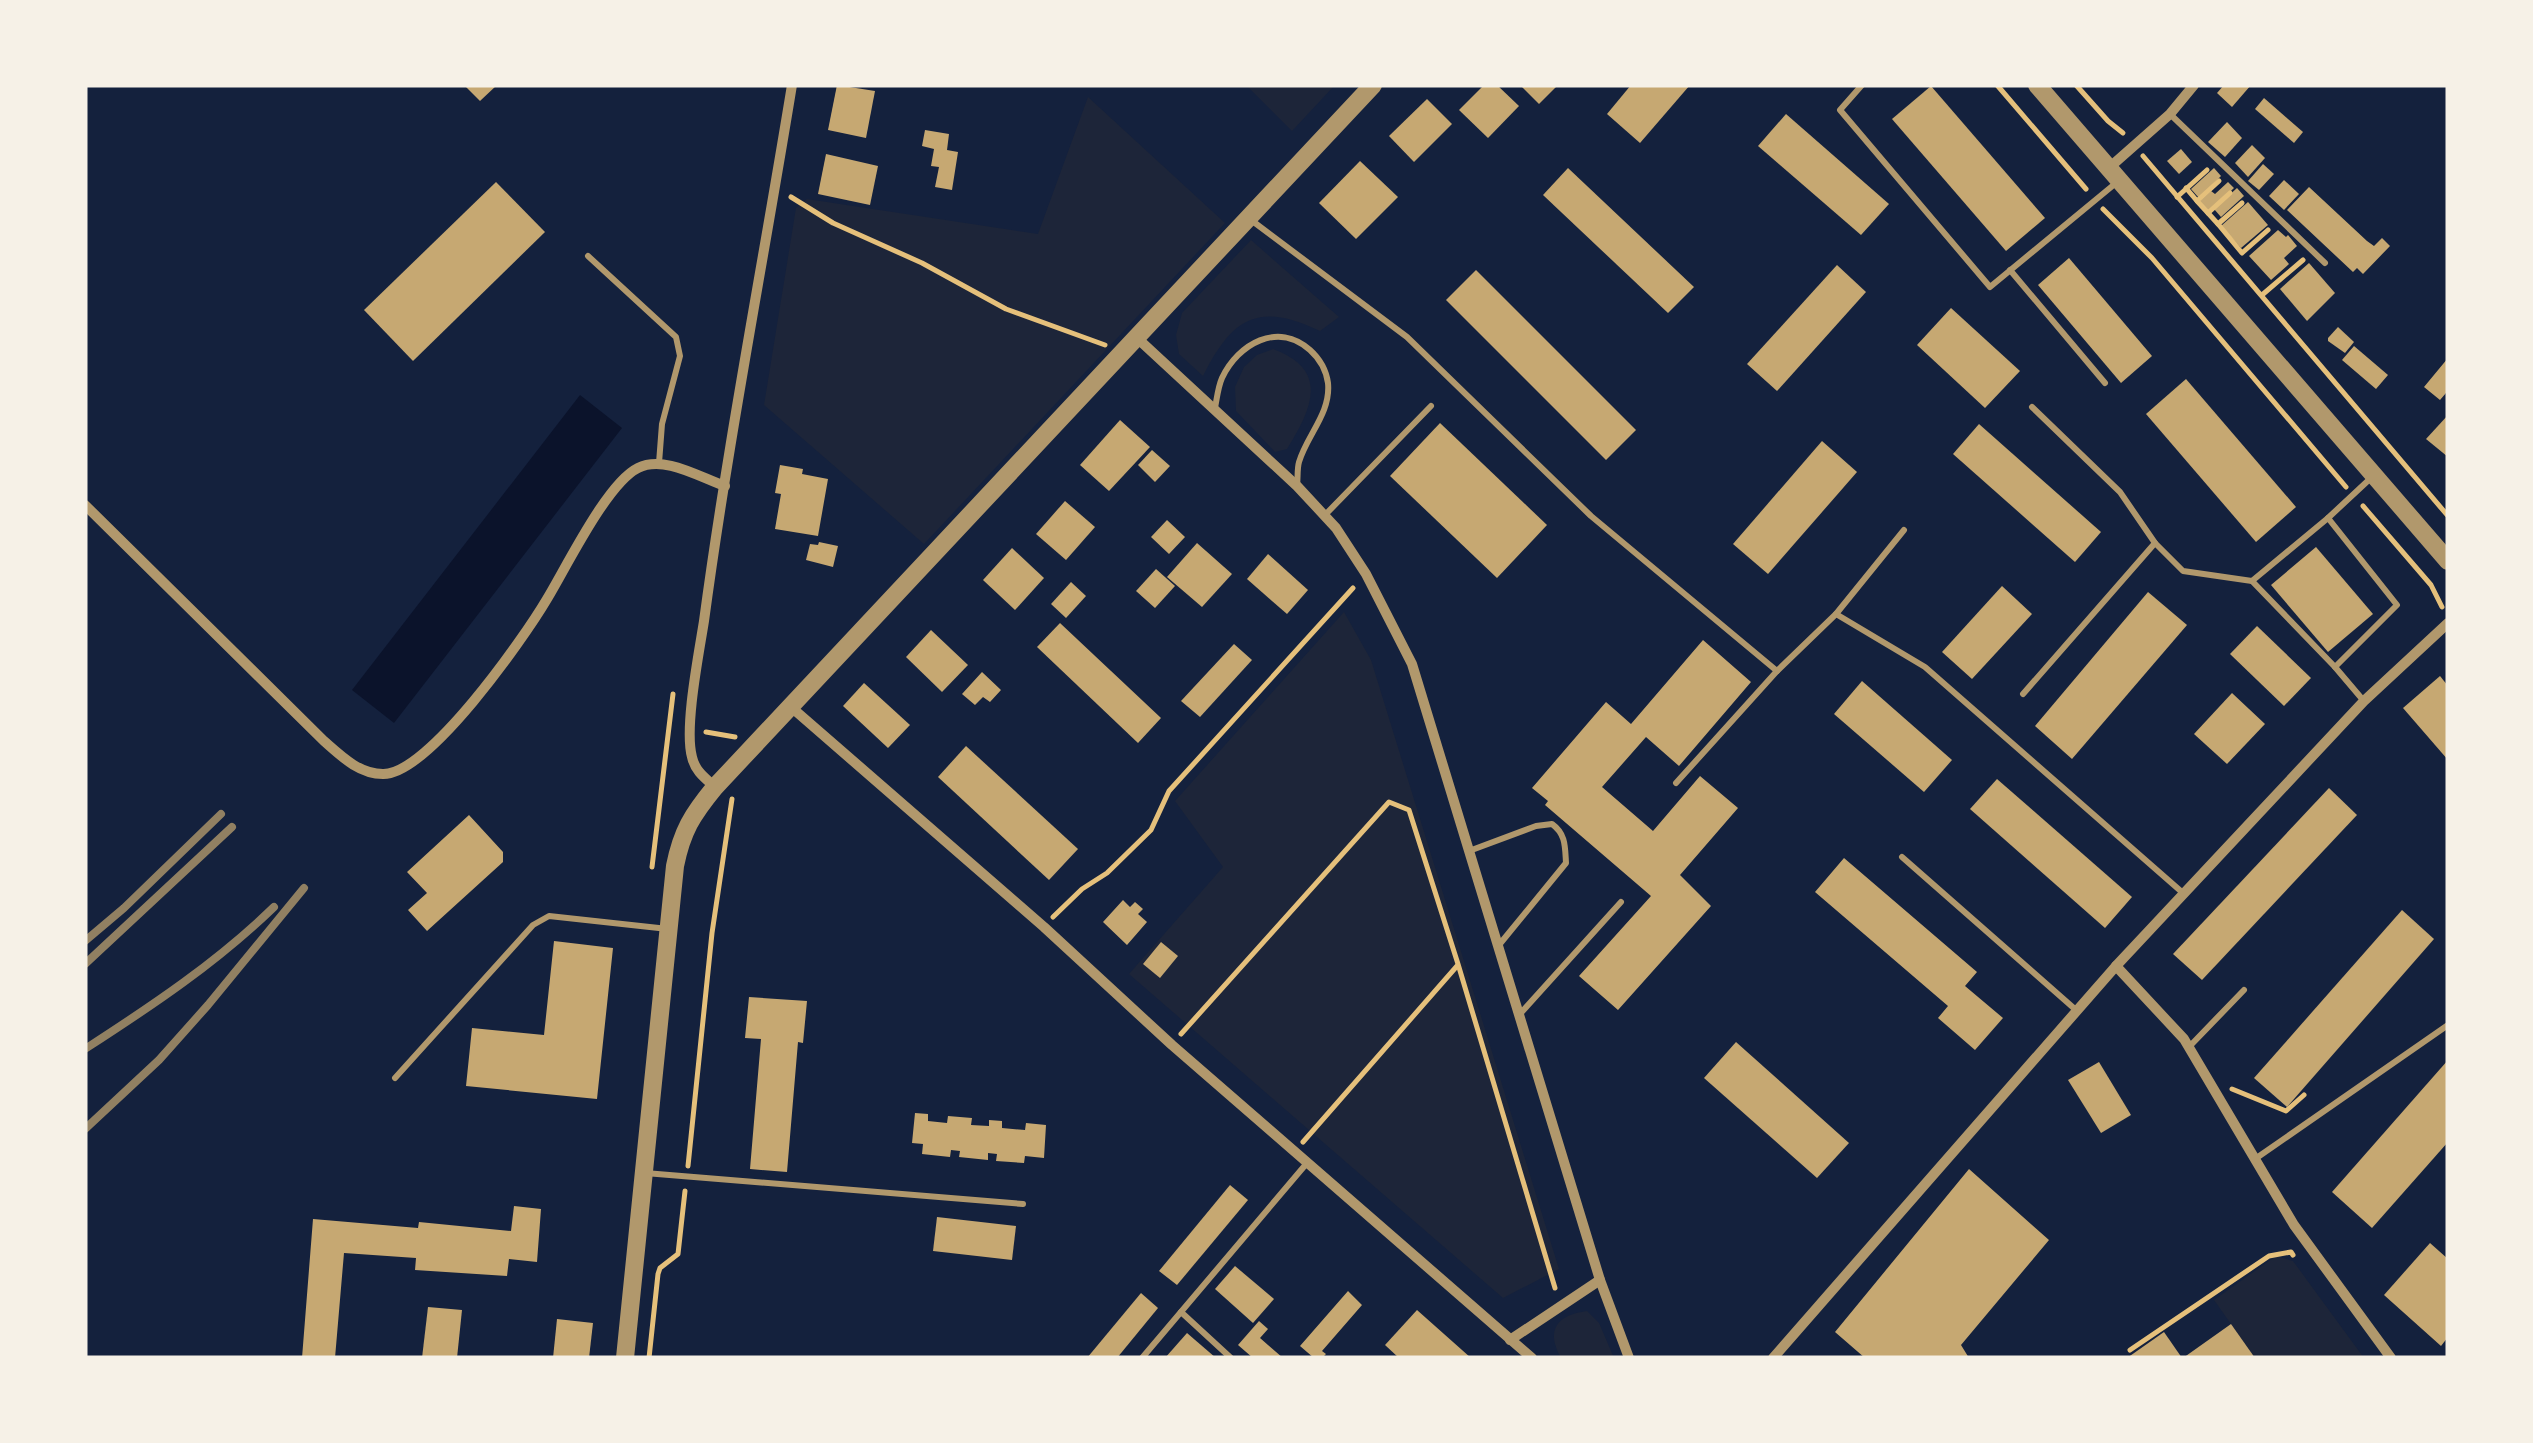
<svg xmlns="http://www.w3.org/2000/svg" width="2533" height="1443" font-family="'Fira Sans',sans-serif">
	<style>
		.green { fill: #1d2539 }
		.water { fill: #0b132b }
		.building { fill: #c6a872 }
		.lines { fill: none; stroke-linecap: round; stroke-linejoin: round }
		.path { stroke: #e5c07b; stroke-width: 5 }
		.service { stroke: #b1986c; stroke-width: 6 }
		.minor { stroke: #b1986c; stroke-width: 10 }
		.tertiary { stroke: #b1986c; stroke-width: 18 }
		.rail { stroke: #918062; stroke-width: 8 }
	</style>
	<rect width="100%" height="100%" fill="#14213d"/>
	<g class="green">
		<polygon points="1246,85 1335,85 1292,131"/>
		<polygon points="1088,97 1225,223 924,544 764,405 796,208 807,199 1038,234"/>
		<path d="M1251,240L1339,317L1320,331C1258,301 1232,318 1203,376L1179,354L1176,335L1182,313Z"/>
		<path d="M1273,349C1330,370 1312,409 1287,449L1275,452L1236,411L1235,387L1244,367L1257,355Z"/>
		<polygon points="1344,612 1371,660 1559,1269 1503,1298 1129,974 1223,867 1175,801"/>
		<polygon points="2276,1256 2293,1261 2364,1358 2255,1358 2214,1300"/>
		<path d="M1587,1311L1599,1323L1614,1358H1561C1545,1330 1557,1315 1587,1311Z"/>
	</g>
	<polygon class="water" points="580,395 622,428 394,723 352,690"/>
	<g class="building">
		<polygon points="464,85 497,85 480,101"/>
		<polygon points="837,85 875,91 866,138 828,130"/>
		<polygon points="1484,85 1497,85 1519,106 1488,138 1459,110"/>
		<polygon points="1520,85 1558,85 1539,104"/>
		<polygon points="1631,85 1690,85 1640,143 1607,114"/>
		<polygon points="2224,85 2251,85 2232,107 2217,93"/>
		<polygon points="1931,86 2045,218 2006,251 1892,119"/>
		<polygon points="2264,98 2303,132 2294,143 2255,109"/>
		<polygon points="1427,99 1452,124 1414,162 1389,136"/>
		<polygon points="1786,114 1889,204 1861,235 1758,146"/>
		<polygon points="2227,122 2242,138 2225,157 2208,142"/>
		<polygon points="925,130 949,134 947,150 958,152 952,190 935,187 939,167 931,166 934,149 922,146"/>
		<polygon points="2252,145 2265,158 2248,177 2235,163"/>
		<polygon points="2181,149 2192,162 2179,174 2167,161"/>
		<polygon points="826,154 878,166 870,205 818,194"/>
		<polygon points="1360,161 1398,197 1356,239 1319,203"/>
		<polygon points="2263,164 2274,174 2259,190 2248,181"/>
		<polygon points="1568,168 1694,287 1668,313 1543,195"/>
		<polygon points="2214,168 2221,176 2199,198 2191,189"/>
		<polygon points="2284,180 2299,194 2284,210 2269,196"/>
		<polygon points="496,182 545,232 413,361 364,310"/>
		<polygon points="2228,182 2234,188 2209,212 2199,202 2211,191 2215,194"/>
		<polygon points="2309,187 2367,241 2374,246 2382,238 2390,246 2363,274 2357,268 2353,272 2287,210"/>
		<polygon points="2237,188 2244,196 2221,217 2214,209"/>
		<polygon points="2248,202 2268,225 2241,248 2221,226"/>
		<polygon points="2278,230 2286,237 2288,235 2297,246 2284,258 2289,264 2271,280 2249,256"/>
		<polygon points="2069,258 2152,356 2121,383 2038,285"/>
		<polygon points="2309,263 2335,293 2307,321 2280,289"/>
		<polygon points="1837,265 1866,292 1777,391 1747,364"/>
		<polygon points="1476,270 1636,430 1606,460 1446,300"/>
		<polygon points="1951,308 2020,371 1985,408 1917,345"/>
		<polygon points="2338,327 2354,342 2345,353 2328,341 2328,338"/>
		<polygon points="2354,346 2388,375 2376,389 2342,360"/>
		<polygon points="2448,358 2448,395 2446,393 2440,400 2424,387"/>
		<polygon points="2186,379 2296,507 2256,542 2146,414"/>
		<polygon points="2448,415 2448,457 2426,439"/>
		<polygon points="1120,420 1150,447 1109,491 1080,465"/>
		<polygon points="1440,423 1547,525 1497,578 1390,476"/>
		<polygon points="1979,424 2101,532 2075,562 1953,454"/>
		<polygon points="1822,441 1857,472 1768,574 1733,544"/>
		<polygon points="1152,450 1170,466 1155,482 1138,465"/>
		<polygon points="780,465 803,469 802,474 828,479 818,536 775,529 781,494 775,493"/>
		<polygon points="1065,501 1095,527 1066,560 1036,534"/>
		<polygon points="1167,520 1185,537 1169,554 1151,537"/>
		<polygon points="819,542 838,546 833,567 806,560 810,544 818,545"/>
		<polygon points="1197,543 1232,574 1202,607 1167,577"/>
		<polygon points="2316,547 2373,614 2328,652 2271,585"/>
		<polygon points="1012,548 1044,578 1015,610 983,580"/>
		<polygon points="1268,554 1308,590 1287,614 1247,579"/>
		<polygon points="1156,569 1175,586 1155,608 1136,591"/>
		<polygon points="1071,582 1086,596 1066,618 1051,604"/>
		<polygon points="2002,586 2032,614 1972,679 1942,652"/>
		<polygon points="2148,592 2187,625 2072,759 2035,726"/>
		<polygon points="1060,623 1161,718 1138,743 1037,647"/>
		<polygon points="2257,626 2311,678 2284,706 2230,654"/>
		<polygon points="931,630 968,665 942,692 906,657"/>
		<polygon points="1703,640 1751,682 1679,766 1646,737 1602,787 1653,831 1700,776 1738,808 1680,875 1711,906 1618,1010 1579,976 1651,896 1545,805 1548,801 1532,788 1606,702 1631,724"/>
		<polygon points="1234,644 1252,660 1200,717 1181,701"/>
		<polygon points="982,672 1001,690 990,702 983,697 975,705 962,694"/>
		<polygon points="2440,676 2448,686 2448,760 2403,708"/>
		<polygon points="1862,681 1952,760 1924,792 1834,714"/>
		<polygon points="864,683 910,725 888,748 843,706"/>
		<polygon points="2232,693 2265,724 2227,764 2194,734"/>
		<polygon points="966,746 1078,849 1049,880 938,777"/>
		<polygon points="1997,779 2132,897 2105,928 1970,809"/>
		<polygon points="2329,788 2357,815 2202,980 2173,954"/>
		<polygon points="469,815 503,852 503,862 427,931 408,910 427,893 407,872"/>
		<polygon points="1844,858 1977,972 1965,986 2003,1018 1975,1050 1938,1018 1948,1006 1815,892"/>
		<polygon points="1123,900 1130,907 1135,902 1143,909 1138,914 1147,922 1127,945 1103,922"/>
		<polygon points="2402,910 2434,939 2287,1107 2254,1078"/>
		<polygon points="554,941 613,948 597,1099 466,1086 472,1028 544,1035"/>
		<polygon points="1161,942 1178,956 1160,978 1143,964"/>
		<polygon points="749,997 807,1001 803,1043 798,1042 787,1172 750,1169 761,1039 745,1038"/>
		<polygon points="1736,1042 1849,1143 1817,1178 1704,1078"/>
		<polygon points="2448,1060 2448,1142 2372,1228 2332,1192"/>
		<polygon points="2099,1062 2131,1115 2101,1133 2068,1080"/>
		<polygon points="915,1113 928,1114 928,1121 947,1123 948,1116 972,1118 971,1125 989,1126 989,1120 1002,1121 1002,1128 1025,1130 1026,1123 1046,1125 1044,1158 1025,1156 1024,1163 996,1161 997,1154 988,1153 988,1160 959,1157 960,1151 951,1150 950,1157 922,1154 923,1144 912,1143"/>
		<polygon points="1969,1169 2049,1240 1961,1345 1969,1358 1865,1358 1835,1332"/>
		<polygon points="1230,1185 1248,1200 1177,1285 1159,1271"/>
		<polygon points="514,1206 541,1209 537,1262 509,1259 507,1276 415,1270 416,1258 344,1253 335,1358 302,1358 313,1219 418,1228 419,1222 511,1231"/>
		<polygon points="937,1217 1016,1226 1012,1260 933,1251"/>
		<polygon points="2430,1243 2448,1259 2448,1337 2441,1346 2384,1295"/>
		<polygon points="1235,1266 1274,1299 1253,1323 1215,1289"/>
		<polygon points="1348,1291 1362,1305 1322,1351 1326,1354 1322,1358 1314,1358 1300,1346"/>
		<polygon points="1141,1293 1158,1308 1117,1358 1087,1358"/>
		<polygon points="428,1307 462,1310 457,1358 422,1358"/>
		<polygon points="1417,1310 1471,1358 1399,1358 1385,1345"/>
		<polygon points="557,1319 593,1323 589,1358 553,1358"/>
		<polygon points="1259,1321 1268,1329 1260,1338 1283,1358 1253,1358 1238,1345"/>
		<polygon points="2231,1324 2255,1358 2183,1358"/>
		<polygon points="2164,1332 2182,1358 2127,1358"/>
		<polygon points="1187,1333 1216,1358 1165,1358"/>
	</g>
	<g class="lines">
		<g class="path">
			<polyline points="1997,85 2086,189"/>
			<polyline points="2076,85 2108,121 2123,133"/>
			<polyline points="2143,156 2448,516"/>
			<polyline points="2186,188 2197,201 2219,181"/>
			<polyline points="791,197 833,223 922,263 1006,309 1105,345"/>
			<polyline points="2177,197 2207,170"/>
			<polyline points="2197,201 2208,213 2230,193"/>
			<polyline points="2103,209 2152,258 2346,487"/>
			<polyline points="2208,213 2218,224 2242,203"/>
			<polyline points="2218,224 2242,253 2268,230"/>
			<polyline points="2262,295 2303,260"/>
			<polyline points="2363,506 2431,585 2442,607"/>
			<polyline points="706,732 735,737"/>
			<polyline points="652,867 673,694"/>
			<polyline points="1053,917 1082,889 1107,873 1151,830 1169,791 1353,588"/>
			<polyline points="1181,1034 1389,802 1409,810 1458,964 1555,1288"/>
			<polyline points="2232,1089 2286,1111 2304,1095"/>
			<polyline points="1303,1142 1457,966"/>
			<polyline points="688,1166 712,933 732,799"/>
			<polyline points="2130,1350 2269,1256 2291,1252 2293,1255"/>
			<polyline points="649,1358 658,1274 660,1268 678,1254 685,1191"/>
		</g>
		<g class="service">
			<polyline points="1862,85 1840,110 1990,287 2116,183"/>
			<polyline points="2171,115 2325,263"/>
			<polyline points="1251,220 1407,337 1591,516 1777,671"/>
			<polyline points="588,256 676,337 680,356 662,424 659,463"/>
			<polyline points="2010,270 2105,383"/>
			<polyline points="2032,407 2120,492 2155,543 2183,571 2252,581"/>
			<path d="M1215,408C1217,398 1218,387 1222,378C1238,344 1278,321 1310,350C1320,359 1326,369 1328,383C1331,413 1307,435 1299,462C1297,469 1298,478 1297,485"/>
			<polyline points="1325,515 1431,406"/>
			<polyline points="2328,518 2252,581 2335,667"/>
			<polyline points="1836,614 1904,530"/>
			<polyline points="2023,694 2155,543"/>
			<polyline points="2363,700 2335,667 2397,605 2328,518 2372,477"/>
			<polyline points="1676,783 1777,671 1836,614 1925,667 2183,893"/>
			<path d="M1469,851L1536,826L1552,824C1566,834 1565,847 1566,863L1499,945"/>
			<polyline points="1902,857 2076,1010"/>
			<polyline points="1520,1014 1621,902"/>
			<polyline points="2189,1047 2244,990"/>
			<polyline points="395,1078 533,925 549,916 668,929"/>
			<polyline points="2255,1159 2448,1025"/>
			<polyline points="645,1173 1023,1204"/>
			<polyline points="1181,1312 1231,1358"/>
			<polyline points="1142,1358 1307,1163"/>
		</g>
		<g class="minor">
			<polyline points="2110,167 2170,114 2194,85"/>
			<polyline points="1136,337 1297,486 1336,528 1366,574 1412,664 1600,1280 1629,1358"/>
			<path d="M85,505L324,741C341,756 359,774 383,774C428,775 524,638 547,599C566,568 607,483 638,468C664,455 699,477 725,486"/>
			<polyline points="791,707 1044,927 1172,1045 1532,1358"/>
			<path d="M715,787C705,778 695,771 692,757C684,728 699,653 704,621C728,442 763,263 792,85"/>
			<polyline points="2116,966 2184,1039 2294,1225 2391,1358"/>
			<polyline points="1510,1340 1600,1280"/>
			<polyline points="1773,1358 2116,966 2364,701 2448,623"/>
		</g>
		<g class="tertiary">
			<polyline points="2037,85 2448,561"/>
			<path d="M625,1358L675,866C682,831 692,815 715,787L1373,85"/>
		</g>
		<g class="rail">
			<polyline points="85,941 124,908 221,814"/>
			<polyline points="85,964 232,827"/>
			<path d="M85,1049C153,1005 216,963 274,907"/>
			<polyline points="85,1129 159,1060 208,1005 304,888"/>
		</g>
	</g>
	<rect width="2533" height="1443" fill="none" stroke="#f6f1e7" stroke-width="175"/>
</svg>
